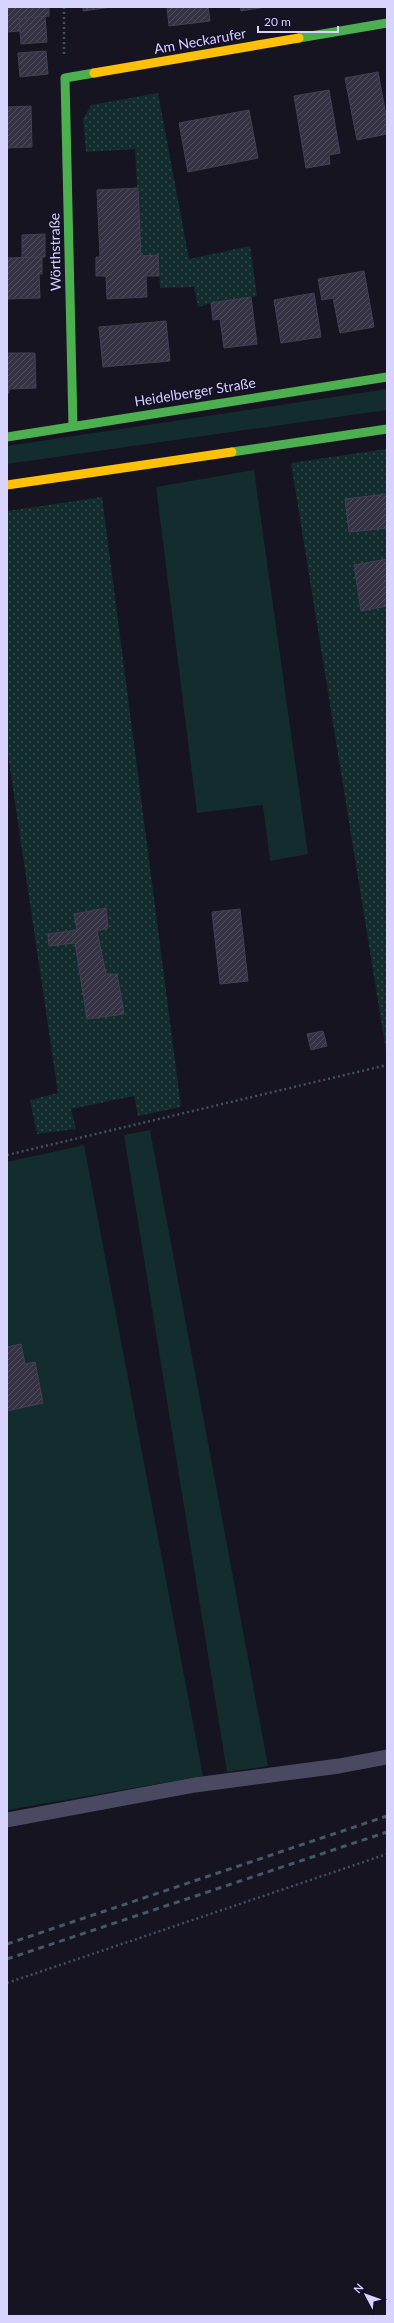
<svg xmlns="http://www.w3.org/2000/svg" width="394" height="2323" font-family="Lato,sans-serif">
	<style>
		.grass { fill: #132c2d }
		.garden { fill: url(#garden-dots) }
		.building { fill: url(#building-hatch); stroke: #433f54 }
		.lines { fill: none; stroke-linecap: round; stroke-linejoin: round }
		.path { stroke: #44505f; stroke-width: 2.5; stroke-dasharray: 2 3; stroke-linecap: butt }
		.lane { stroke: #4a4962; stroke-width: 15 }
		.fast { stroke: #4caf50; stroke-width: 9 }
		.slow { stroke: #ffc107; stroke-width: 9 }
		.rail { stroke: #43596b; stroke-width: 3; stroke-dasharray: 6 5; stroke-linecap: butt }
		.labels { text-anchor: middle; stroke-width: 3; stroke-linejoin: round; paint-order: stroke }
		.street-label { font-size: 14px; fill: #d9d4ff; stroke: #130f26 }
	</style>
	<defs>
		<pattern id="garden-dots" width="8" height="8" patternUnits="userSpaceOnUse"><rect width="8" height="8" fill="#132c2d"/><path d="M2 2h.1M6 6h.1" fill="none" stroke="#354a4c" stroke-width="1.8" stroke-linecap="round"/></pattern>
		<pattern id="building-hatch" width="6" height="6" patternUnits="userSpaceOnUse"><rect width="6" height="6" fill="#343243"/><path d="M-1 1l2-2M0 6l6-6M5 7l2-2" fill="none" stroke="#514f5f"/></pattern>
	</defs>
	<rect width="100%" height="100%" fill="#161421"/>
	<g class="grass">
		<polygon points="387,389 387,410 7,464 7,446"/>
		<polygon points="254,470 308,854 270,861 263,805 197,813 156,487"/>
		<polygon points="150,1130 268,1766 227,1772 124,1135"/>
		<polygon points="84,1145 203,1776 7,1810 7,1162"/>
	</g>
	<g class="garden">
		<polygon points="158,93 189,259 250,246 257,296 211,303 198,307 194,287 160,288 158,255 141,256 135,149 86,152 83,119 91,105"/>
		<polygon points="387,449 387,1057 291,463"/>
		<polygon points="102,497 181,1107 138,1116 134,1096 71,1109 76,1129 37,1134 30,1100 58,1093 7,748 7,511"/>
	</g>
	<g class="building">
		<polygon points="7,7 49,7 49,16 19,19 20,31 7,32"/>
		<polygon points="83,7 112,7 83,11"/>
		<polygon points="167,7 208,7 210,21 169,26"/>
		<polygon points="240,7 266,7 241,11"/>
		<polygon points="45,16 47,42 21,44 19,19"/>
		<polygon points="46,51 48,74 20,77 18,53"/>
		<polygon points="378,72 387,121 387,134 357,140 345,78"/>
		<polygon points="329,90 340,153 329,155 330,164 306,168 294,96"/>
		<polygon points="31,106 32,147 7,148 7,107"/>
		<polygon points="249,110 258,158 188,172 179,123"/>
		<polygon points="138,188 141,256 158,255 159,276 146,276 147,297 107,299 106,276 96,276 96,257 100,257 97,190"/>
		<polygon points="45,234 45,257 22,258 22,235"/>
		<polygon points="42,257 42,274 39,274 40,298 7,299 7,258"/>
		<polygon points="364,271 374,327 340,333 333,298 322,300 318,279"/>
		<polygon points="314,293 321,337 281,343 274,300"/>
		<polygon points="251,297 257,344 224,348 220,319 213,320 211,303"/>
		<polygon points="166,321 170,361 103,367 99,327"/>
		<polygon points="7,353 35,353 36,388 9,389 9,393 7,393"/>
		<polygon points="387,494 387,528 349,532 345,499"/>
		<polygon points="387,559 387,606 361,611 354,565"/>
		<polygon points="106,908 108,928 97,931 106,974 117,974 124,1014 87,1019 75,943 49,946 48,934 77,930 74,914"/>
		<polygon points="240,909 248,981 220,984 212,912"/>
		<polygon points="323,1031 327,1046 311,1050 307,1034"/>
		<polygon points="21,1344 25,1364 35,1362 43,1403 7,1411 7,1347"/>
	</g>
	<g class="lines">
		<g class="path">
			<polyline points="64,7 64,54"/>
			<polyline points="7,1155 387,1065"/>
			<polyline points="7,1983 387,1854"/>
		</g>
		<polyline class="lane" points="7,1820 195,1785 339,1766 387,1757"/>
		<g class="fast">
			<polyline points="299,38 387,23"/>
			<polyline points="73,426 65,78 94,73"/>
			<polyline points="7,437 387,377"/>
			<polyline points="232,452 387,429"/>
		</g>
		<g class="slow">
			<polyline points="94,73 299,38"/>
			<polyline points="7,485 232,452"/>
		</g>
		<g class="rail">
			<polyline points="7,1944 387,1816"/>
			<polyline points="7,1959 387,1832"/>
		</g>
	</g>
	<g class="labels">
		<g class="street-label">
			<text transform="translate(200 41) rotate(-10)" y="5">Am Neckarufer</text>
			<text transform="translate(55 252) rotate(-91)" y="5">Wörthstraße</text>
			<text transform="translate(195 392) rotate(-9)" y="5">Heidelberger Straße</text>
		</g>
	</g>
	<rect width="394" height="2323" fill="none" stroke="#d9d4ff" stroke-width="16"/>
	<g transform="translate(366 2295) rotate(311)" stroke="#130f26" stroke-width="3" paint-order="stroke">
	<path d="M0-3L7 15L0 10L-7 15Z" fill="#d9d4ff"/>
	<text y="-6" font-size="11" font-weight="bold" text-anchor="middle" fill="#d9d4ff">N</text>
	</g>
	<path d="M258 26v6h80v-6" fill="none" stroke="#d9d4ff" stroke-width="2"/>
	<text x="264" y="26" font-size="12" fill="#d9d4ff" stroke="#130f26" stroke-width="3" paint-order="stroke">20 m</text>
</svg>
